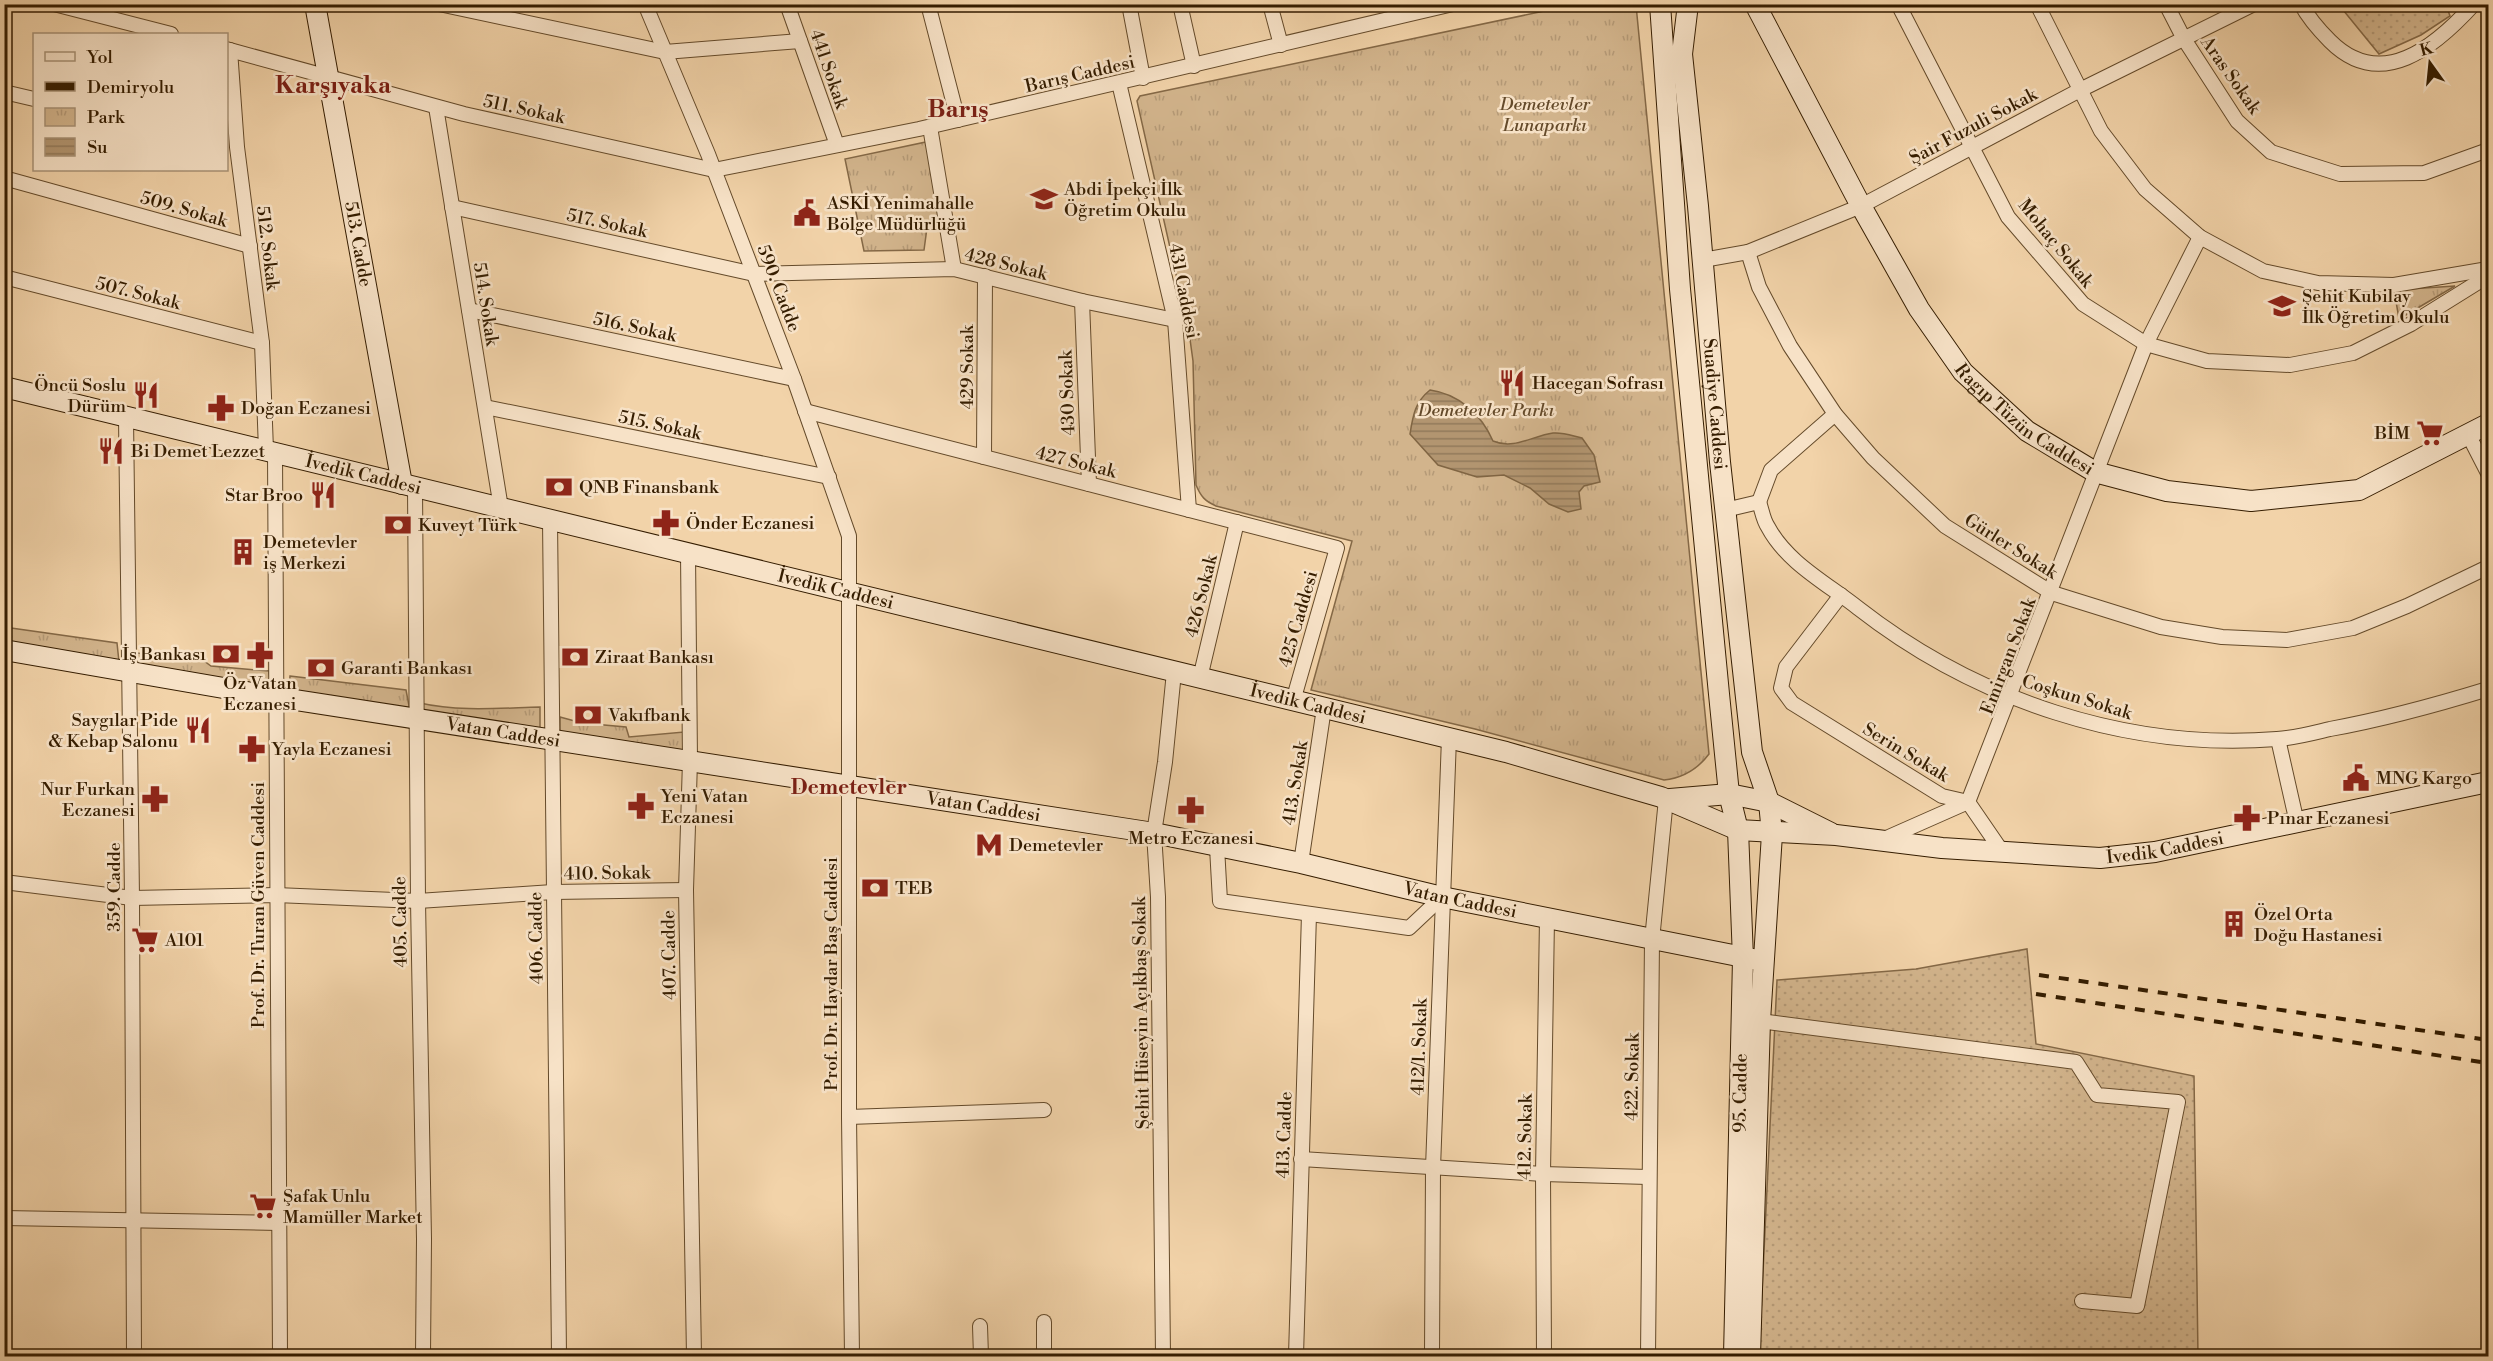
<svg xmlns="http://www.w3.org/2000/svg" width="2493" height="1361" font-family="'Libre Bodoni',serif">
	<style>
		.grass { fill: url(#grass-dots); stroke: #846846; stroke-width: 1.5 }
		.park { fill: url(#park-tufts); stroke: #846846; stroke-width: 1.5 }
		.water { fill: url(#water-rules); stroke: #806543; stroke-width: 1.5 }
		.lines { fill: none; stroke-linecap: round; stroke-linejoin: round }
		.street-casing { stroke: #644a2a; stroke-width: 16 }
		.secondary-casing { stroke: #351d00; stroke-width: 22 }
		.street { stroke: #f7e2c7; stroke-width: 14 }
		.secondary { stroke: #f7e2c7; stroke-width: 20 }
		.rail { stroke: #351d00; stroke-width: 4; stroke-dasharray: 10 10; stroke-linecap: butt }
		.labels { text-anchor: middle; stroke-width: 5; stroke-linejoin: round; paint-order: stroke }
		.street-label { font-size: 18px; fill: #351d00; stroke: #f7e2c7 }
		.park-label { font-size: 18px; font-style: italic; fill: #644a2a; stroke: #f7e2c7 }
		.poi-label { font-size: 18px; fill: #351d00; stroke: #f7e2c7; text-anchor: start }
		.quarter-label { font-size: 21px; font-weight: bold; fill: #7a1f14; stroke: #f7e2c7 }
		.district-label { font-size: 24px; font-weight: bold; fill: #7a1f14; stroke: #f7e2c7 }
	</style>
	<defs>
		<pattern id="grass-dots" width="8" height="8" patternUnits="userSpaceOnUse" patternTransform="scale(1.5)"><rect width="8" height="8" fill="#d2b48c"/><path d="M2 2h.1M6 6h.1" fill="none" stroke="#b59a77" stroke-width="1.8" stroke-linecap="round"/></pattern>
		<pattern id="park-tufts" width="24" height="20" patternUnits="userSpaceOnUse" patternTransform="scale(1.5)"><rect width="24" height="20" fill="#d2b48c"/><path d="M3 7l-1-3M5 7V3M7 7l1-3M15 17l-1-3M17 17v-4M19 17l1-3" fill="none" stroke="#b59a77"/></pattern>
		<pattern id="water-rules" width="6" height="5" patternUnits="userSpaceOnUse" patternTransform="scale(1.5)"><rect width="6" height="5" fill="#b29570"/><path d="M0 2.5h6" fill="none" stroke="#92795a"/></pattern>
	</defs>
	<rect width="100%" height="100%" fill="#f2d3a9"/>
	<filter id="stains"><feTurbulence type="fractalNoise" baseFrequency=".00333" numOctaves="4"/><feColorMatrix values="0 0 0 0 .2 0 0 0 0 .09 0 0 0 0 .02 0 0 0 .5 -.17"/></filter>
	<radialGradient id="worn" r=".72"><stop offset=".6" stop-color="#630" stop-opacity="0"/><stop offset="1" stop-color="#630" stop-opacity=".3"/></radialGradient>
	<g class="grass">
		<polygon points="2339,5 2446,5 2450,16 2421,35 2379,54"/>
		<polygon points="2027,949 2036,1044 2194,1076 2198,1356 1759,1356 1777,980 1916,969"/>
	</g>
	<g class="park">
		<path d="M1573,5H1636L1709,754C1697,770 1683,778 1664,780L1475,729L1311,690L1352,541L1216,506C1205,501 1201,497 1196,485L1193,361L1189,332L1137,101L1140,96Z"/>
		<polygon points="926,142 939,218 927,228 924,250 864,251 845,159"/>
		<polygon points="2455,286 2399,319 2394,290"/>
		<polygon points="4,627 117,643 119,662 5,644"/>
		<polygon points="137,653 204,661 211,666 269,671 271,691 137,666"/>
		<polygon points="290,676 406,690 410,711 289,694"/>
		<path d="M420,703C459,712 501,708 540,707V733L423,713Z"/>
		<polygon points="560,717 582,723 626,727 629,737 684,732 685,754 560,738"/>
	</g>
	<path class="water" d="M1430,390C1459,394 1481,414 1493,441C1514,450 1532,436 1553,433C1563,432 1573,436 1582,438L1594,455L1600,482L1584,486L1579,492L1581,509L1568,512L1549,504L1530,488L1504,475L1477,477L1438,465L1410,434C1413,415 1415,402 1430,390Z"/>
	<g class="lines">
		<defs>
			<g id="street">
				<polyline points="54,4 171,34"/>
				<polyline points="439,4 665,52 800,41"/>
				<polyline points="645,4 708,154 794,379 849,536 849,1117 852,1356"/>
				<polyline points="787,4 837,145"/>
				<polyline points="928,4 958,120"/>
				<polyline points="1129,4 1143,78"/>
				<polyline points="1180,4 1194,66"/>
				<polyline points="1270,4 1281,45"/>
				<polyline points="1898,4 2008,217 2083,304 2146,344 2207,361 2290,365 2353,353 2411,324 2488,276"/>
				<polyline points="2037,4 2101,131 2145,189 2200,237 2263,271 2318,283 2394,285 2488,269"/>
				<polyline points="2166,4 2184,39 2237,121 2271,152 2340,174 2424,173 2488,150"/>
				<path d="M2301,4C2309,19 2318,29 2330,41C2381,92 2435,47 2474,4"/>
				<polyline points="226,49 464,114 714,170 919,129 1453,4"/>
				<polyline points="230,50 237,147 262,343 266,450"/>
				<polyline points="1119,83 1175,320 1189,510"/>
				<polyline points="4,92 34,99"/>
				<polyline points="436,107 501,508"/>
				<polyline points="930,127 954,269"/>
				<polyline points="4,178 250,246"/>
				<polyline points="452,207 754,274 954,269 1082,301 1175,320"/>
				<polyline points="1748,252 1759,287 1790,346 1835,414 1873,458 1945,526 2052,593 2161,627 2222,637 2287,640 2353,628 2407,606 2488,567"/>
				<polyline points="1703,260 1748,252 1861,206 2080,90 2254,4"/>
				<polyline points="4,277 262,343"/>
				<polyline points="1082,301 1089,484"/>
				<polyline points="469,310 794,379"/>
				<polyline points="485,407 829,477"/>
				<polyline points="805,411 1337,548 1293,701"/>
				<polyline points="126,417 132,898 134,1356"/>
				<polyline points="2469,436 2488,473"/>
				<polyline points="275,453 280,1356"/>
				<polyline points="984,457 985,276"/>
				<polyline points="415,487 418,901 424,1239 423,1356"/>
				<path d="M1759,502C1762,510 1763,520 1768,527C1787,563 1828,584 1858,608C1976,700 2127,751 2277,739C2295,738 2313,733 2330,729C2385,719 2436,705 2488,689"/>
				<polyline points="1759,502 1771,470 1835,414"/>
				<polyline points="1725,510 1759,502"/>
				<polyline points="550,520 559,1356"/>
				<polyline points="688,553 690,761 686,890 694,1356"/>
				<polyline points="1841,595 1786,667 1781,688 1792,703 1942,796 1968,802 2003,853"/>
				<polyline points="1200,678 1237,522"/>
				<polyline points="2278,739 2297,823"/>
				<polyline points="1882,840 1968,802 2146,344 2200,237"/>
				<polyline points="1217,847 1220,901 1409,928 1442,897"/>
				<polyline points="1301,863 1324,708"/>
				<polyline points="4,882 132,898 276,895 418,901 553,892 686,890"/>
				<polyline points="1760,1021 2076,1062 2097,1095 2178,1102 2137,1306 2082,1301"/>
				<polyline points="849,1117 1044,1110"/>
				<polyline points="1301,1159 1543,1174 1648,1177"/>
				<polyline points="4,1218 279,1223"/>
				<polyline points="1044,1322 1044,1356"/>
				<polyline points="980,1326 981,1356"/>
				<polyline points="1163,1356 1158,897 1154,833 1165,762 1174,672"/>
				<polyline points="1296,1356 1309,914"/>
				<polyline points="1432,1356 1433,1168 1449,738"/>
				<polyline points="1544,1356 1543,1174 1547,918"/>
				<polyline points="1648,1356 1652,940 1666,799"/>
			</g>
			<g id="secondary">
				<path id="s1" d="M315,4L402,484"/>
				<polyline points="1660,4 1680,289 1719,694 1729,794 1738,830 1743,959 1734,1356"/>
				<path id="s2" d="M1688,4L1682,54L1698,206L1720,462L1752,752L1769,802L1772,834L1760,1021L1750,1356"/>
				<path id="s3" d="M1755,4L1861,206L1919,309L1963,372L2027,431L2095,472L2167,491L2251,501L2359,490L2488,424"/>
				<path id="s4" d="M4,387L1506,752L1661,797L1738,830L1836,835L1942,848L2100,858L2155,852L2488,782"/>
				<path id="s5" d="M4,650L276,697L1154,833L1301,863L1442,897L1763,961"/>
				<polyline points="1670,799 1729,794 1769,802 1831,833"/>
			</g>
		</defs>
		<use href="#street" class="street-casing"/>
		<use href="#secondary" class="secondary-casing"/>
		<use href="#street" class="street"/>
		<use href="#secondary" class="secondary"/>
		<g class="rail">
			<polyline points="2039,975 2488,1040"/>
			<polyline points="2036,994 2488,1063"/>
		</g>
	</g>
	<defs>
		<symbol id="school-bare" viewBox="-9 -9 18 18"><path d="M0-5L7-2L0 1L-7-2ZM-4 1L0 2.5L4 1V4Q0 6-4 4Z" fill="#8f2418" stroke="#f7e2c7" stroke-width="2.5" paint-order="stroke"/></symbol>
		<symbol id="civic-bare" viewBox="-9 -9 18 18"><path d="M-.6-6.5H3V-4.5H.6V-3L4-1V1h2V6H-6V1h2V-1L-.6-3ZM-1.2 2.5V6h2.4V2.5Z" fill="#8f2418" stroke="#f7e2c7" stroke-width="2.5" paint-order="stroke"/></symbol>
		<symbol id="restaurant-bare" viewBox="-9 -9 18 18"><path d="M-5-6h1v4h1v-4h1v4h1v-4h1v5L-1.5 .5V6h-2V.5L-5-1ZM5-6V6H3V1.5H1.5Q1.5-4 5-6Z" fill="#8f2418" stroke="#f7e2c7" stroke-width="2.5" paint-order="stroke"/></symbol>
		<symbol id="pharmacy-bare" viewBox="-9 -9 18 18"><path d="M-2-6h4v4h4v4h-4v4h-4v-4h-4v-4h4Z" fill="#8f2418" stroke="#f7e2c7" stroke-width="2.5" paint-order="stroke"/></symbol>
		<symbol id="supermarket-bare" viewBox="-9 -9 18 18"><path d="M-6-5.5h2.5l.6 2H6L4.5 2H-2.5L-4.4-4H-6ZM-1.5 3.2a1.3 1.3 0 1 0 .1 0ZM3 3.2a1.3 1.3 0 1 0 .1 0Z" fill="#8f2418" stroke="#f7e2c7" stroke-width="2.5" paint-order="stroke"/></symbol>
		<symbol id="bank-bare" viewBox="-9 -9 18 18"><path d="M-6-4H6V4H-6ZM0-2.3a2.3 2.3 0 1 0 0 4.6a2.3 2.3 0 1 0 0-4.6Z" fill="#8f2418" stroke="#f7e2c7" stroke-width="2.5" paint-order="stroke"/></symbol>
		<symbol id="building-bare" viewBox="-9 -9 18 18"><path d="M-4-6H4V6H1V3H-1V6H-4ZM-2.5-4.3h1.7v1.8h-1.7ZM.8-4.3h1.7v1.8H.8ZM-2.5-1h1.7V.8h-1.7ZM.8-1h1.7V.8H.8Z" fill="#8f2418" stroke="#f7e2c7" stroke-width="2.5" paint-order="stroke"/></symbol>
		<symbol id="metro-bare" viewBox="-9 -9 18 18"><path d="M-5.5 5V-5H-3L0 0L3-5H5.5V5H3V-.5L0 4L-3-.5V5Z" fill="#8f2418" stroke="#f7e2c7" stroke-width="2.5" paint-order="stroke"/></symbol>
	</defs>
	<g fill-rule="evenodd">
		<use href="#school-bare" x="1025" y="180" width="38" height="38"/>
		<use href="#civic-bare" x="788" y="194" width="38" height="38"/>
		<use href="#school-bare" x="2263" y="287" width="38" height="38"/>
		<use href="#restaurant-bare" x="1493" y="364" width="38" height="38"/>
		<use href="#restaurant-bare" x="127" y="376" width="38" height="38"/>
		<use href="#pharmacy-bare" x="202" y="389" width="38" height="38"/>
		<use href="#supermarket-bare" x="2411" y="414" width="38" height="38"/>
		<use href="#restaurant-bare" x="92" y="432" width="38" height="38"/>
		<use href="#bank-bare" x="540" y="468" width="38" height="38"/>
		<use href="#restaurant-bare" x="304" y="476" width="38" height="38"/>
		<use href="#pharmacy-bare" x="647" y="504" width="38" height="38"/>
		<use href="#bank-bare" x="379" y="506" width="38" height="38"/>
		<use href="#building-bare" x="224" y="533" width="38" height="38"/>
		<use href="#bank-bare" x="207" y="635" width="38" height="38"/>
		<use href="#pharmacy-bare" x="241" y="636" width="38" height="38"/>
		<use href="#bank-bare" x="556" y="638" width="38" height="38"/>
		<use href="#bank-bare" x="302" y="649" width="38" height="38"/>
		<use href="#bank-bare" x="569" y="696" width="38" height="38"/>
		<use href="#restaurant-bare" x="179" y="711" width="38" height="38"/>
		<use href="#pharmacy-bare" x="233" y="730" width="38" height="38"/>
		<use href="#civic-bare" x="2337" y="759" width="38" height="38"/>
		<use href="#pharmacy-bare" x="136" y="780" width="38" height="38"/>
		<use href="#pharmacy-bare" x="622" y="787" width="38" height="38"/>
		<use href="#pharmacy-bare" x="1172" y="791" width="38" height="38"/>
		<use href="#pharmacy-bare" x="2228" y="799" width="38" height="38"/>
		<use href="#metro-bare" x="970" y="826" width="38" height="38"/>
		<use href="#bank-bare" x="856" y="869" width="38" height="38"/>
		<use href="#building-bare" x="2215" y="905" width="38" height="38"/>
		<use href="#supermarket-bare" x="126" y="921" width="38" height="38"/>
		<use href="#supermarket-bare" x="244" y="1187" width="38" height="38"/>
	</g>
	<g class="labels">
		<g class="street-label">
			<text transform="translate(829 69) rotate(71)" y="6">441 Sokak</text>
			<text transform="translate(1080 74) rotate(-13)" y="6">Barış Caddesi</text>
			<text transform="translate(2231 75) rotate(55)" y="6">Aras Sokak</text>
			<text transform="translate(524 109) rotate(12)" y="6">511. Sokak</text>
			<text transform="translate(1973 126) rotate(-28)" y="6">Şair Fuzuli Sokak</text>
			<text transform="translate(184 209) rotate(16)" y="6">509. Sokak</text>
			<text transform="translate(607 223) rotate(12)" y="6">517. Sokak</text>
			<text transform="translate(2056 243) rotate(51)" y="6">Mohaç Sokak</text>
			<text dy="6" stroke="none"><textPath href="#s1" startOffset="244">513. Cadde</textPath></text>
			<text transform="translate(268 248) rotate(83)" y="6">512. Sokak</text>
			<text transform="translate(1006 264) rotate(14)" y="6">428 Sokak</text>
			<text transform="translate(779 288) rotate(69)" y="6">590. Cadde</text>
			<text transform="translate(1184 291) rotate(79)" y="6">431 Caddesi</text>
			<text transform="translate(138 293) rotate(14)" y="6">507. Sokak</text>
			<text transform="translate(486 304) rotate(81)" y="6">514. Sokak</text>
			<text transform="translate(635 327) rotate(12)" y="6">516. Sokak</text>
			<text transform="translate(967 367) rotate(-90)" y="6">429 Sokak</text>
			<text transform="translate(1067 393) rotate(-92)" y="6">430 Sokak</text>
			<text dy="6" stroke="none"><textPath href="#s2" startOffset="402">Suadiye Caddesi</textPath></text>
			<text dy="6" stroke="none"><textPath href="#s3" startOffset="501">Ragıp Tüzün Caddesi</textPath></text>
			<text transform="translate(660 425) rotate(12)" y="6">515. Sokak</text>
			<text transform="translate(1076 462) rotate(14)" y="6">427 Sokak</text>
			<text dy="6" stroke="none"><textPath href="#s4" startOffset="370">İvedik Caddesi</textPath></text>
			<text transform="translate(2011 546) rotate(32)" y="6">Gürler Sokak</text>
			<text dy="6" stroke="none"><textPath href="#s4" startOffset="856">İvedik Caddesi</textPath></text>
			<text transform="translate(1201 596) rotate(-76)" y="6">426 Sokak</text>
			<text transform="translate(1298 619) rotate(-74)" y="6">425 Caddesi</text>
			<text transform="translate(2008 656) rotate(-69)" y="6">Emirgan Sokak</text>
			<text transform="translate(2077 697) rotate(17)" y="6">Coşkun Sokak</text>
			<text dy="6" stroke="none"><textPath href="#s4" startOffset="1342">İvedik Caddesi</textPath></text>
			<text dy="6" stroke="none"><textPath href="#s5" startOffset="506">Vatan Caddesi</textPath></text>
			<text transform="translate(1906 752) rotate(31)" y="6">Serin Sokak</text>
			<text transform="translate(1295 783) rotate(-81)" y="6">413. Sokak</text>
			<text dy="6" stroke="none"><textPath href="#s5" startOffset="992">Vatan Caddesi</textPath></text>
			<text dy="6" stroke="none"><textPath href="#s4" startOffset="2220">İvedik Caddesi</textPath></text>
			<text transform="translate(607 873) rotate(-1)" y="6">410. Sokak</text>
			<text transform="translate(114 887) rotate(-90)" y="6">359. Cadde</text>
			<text dy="6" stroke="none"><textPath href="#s5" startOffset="1478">Vatan Caddesi</textPath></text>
			<text transform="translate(258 905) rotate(-90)" y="6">Prof. Dr. Turan Güven Caddesi</text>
			<text transform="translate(400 922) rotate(-91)" y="6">405. Cadde</text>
			<text transform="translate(536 938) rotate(-91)" y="6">406. Cadde</text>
			<text transform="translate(669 955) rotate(-91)" y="6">407. Cadde</text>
			<text transform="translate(831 974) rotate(-90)" y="6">Prof. Dr. Haydar Baş Caddesi</text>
			<text transform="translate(1141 1013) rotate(-91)" y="6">Şehit Hüseyin Açıkbaş Sokak</text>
			<text transform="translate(1419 1047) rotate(-88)" y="6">412/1. Sokak</text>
			<text transform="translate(1632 1077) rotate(-89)" y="6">422. Sokak</text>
			<text transform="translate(1740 1093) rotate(-89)" y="6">95. Cadde</text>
			<text transform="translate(1284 1135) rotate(-88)" y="6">413. Cadde</text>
			<text transform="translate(1525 1137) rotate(-89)" y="6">412. Sokak</text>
		</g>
		<g class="park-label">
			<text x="1545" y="110">Demetevler<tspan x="1545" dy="21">Lunaparkı</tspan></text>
			<text x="1486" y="416">Demetevler Parkı</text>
		</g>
		<g class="poi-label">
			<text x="1064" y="195">Abdi İpekçi İlk<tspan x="1064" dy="21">Öğretim Okulu</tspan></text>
			<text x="827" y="209">ASKİ Yenimahalle<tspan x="827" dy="21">Bölge Müdürlüğü</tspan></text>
			<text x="2302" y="302">Şehit Kubilay<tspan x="2302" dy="21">İlk Öğretim Okulu</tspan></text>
			<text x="1532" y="389">Hacegan Sofrası</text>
			<text x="126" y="391" text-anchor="end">Öncü Soslu<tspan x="126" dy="21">Dürüm</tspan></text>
			<text x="241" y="414">Doğan Eczanesi</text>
			<text x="2410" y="439" text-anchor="end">BİM</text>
			<text x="131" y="457">Bi Demet Lezzet</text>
			<text x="579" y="493">QNB Finansbank</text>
			<text x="303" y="501" text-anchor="end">Star Broo</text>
			<text x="686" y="529">Önder Eczanesi</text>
			<text x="418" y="531">Kuveyt Türk</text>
			<text x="263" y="548">Demetevler<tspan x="263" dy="21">iş Merkezi</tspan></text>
			<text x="206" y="660" text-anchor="end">İş Bankası</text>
			<text x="595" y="663">Ziraat Bankası</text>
			<text x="341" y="674">Garanti Bankası</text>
			<text x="260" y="689" text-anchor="middle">Öz Vatan<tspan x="260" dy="21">Eczanesi</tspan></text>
			<text x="608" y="721">Vakıfbank</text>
			<text x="178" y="726" text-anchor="end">Saygılar Pide<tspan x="178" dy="21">&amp; Kebap Salonu</tspan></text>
			<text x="272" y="755">Yayla Eczanesi</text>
			<text x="2376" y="784">MNG Kargo</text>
			<text x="135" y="795" text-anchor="end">Nur Furkan<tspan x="135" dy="21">Eczanesi</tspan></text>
			<text x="661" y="802">Yeni Vatan<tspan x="661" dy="21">Eczanesi</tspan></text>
			<text x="2267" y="824">Pınar Eczanesi</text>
			<text x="1191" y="844" text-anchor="middle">Metro Eczanesi</text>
			<text x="1009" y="851">Demetevler</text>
			<text x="895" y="894">TEB</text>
			<text x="2254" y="920">Özel Orta<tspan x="2254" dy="21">Doğu Hastanesi</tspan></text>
			<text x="165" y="946">A101</text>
			<text x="283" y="1202">Şafak Unlu<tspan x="283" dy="21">Mamüller Market</tspan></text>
		</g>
		<g class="quarter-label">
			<text x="849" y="794">Demetevler</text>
		</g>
		<g class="district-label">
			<text x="333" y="93">Karşıyaka</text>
			<text x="958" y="117">Barış</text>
		</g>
	</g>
	<rect width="2493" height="1361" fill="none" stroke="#f2d3a9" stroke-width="24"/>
	<rect x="6" y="6" width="2481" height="1349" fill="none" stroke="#351d00" stroke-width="3"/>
	<rect x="12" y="12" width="2469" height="1337" fill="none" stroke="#351d00" stroke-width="1.5"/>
	<rect x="33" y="33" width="195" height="138" fill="#f7e2c7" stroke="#a99377" stroke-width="1.5"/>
	<rect x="45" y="52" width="30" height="9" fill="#f7e2c7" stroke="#a99377" stroke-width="1.5"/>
	<text x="87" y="63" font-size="18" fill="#351d00">Yol</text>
	<rect x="45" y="82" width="30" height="9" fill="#351d00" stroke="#a99377" stroke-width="1.5"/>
	<text x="87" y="93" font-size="18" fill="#351d00">Demiryolu</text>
	<rect x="45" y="108" width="30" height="18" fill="url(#park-tufts)" stroke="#a99377" stroke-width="1.5"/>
	<text x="87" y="123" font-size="18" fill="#351d00">Park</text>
	<rect x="45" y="138" width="30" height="18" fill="url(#water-rules)" stroke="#a99377" stroke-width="1.5"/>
	<text x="87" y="153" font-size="18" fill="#351d00">Su</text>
	<g transform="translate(2430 63) rotate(345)" stroke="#f7e2c7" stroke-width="4.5" paint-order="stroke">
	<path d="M0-4.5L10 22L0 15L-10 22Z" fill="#351d00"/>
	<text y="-9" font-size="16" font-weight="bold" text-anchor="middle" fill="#351d00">K</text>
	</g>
	<rect width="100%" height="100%" filter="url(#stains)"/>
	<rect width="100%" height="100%" fill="url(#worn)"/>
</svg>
